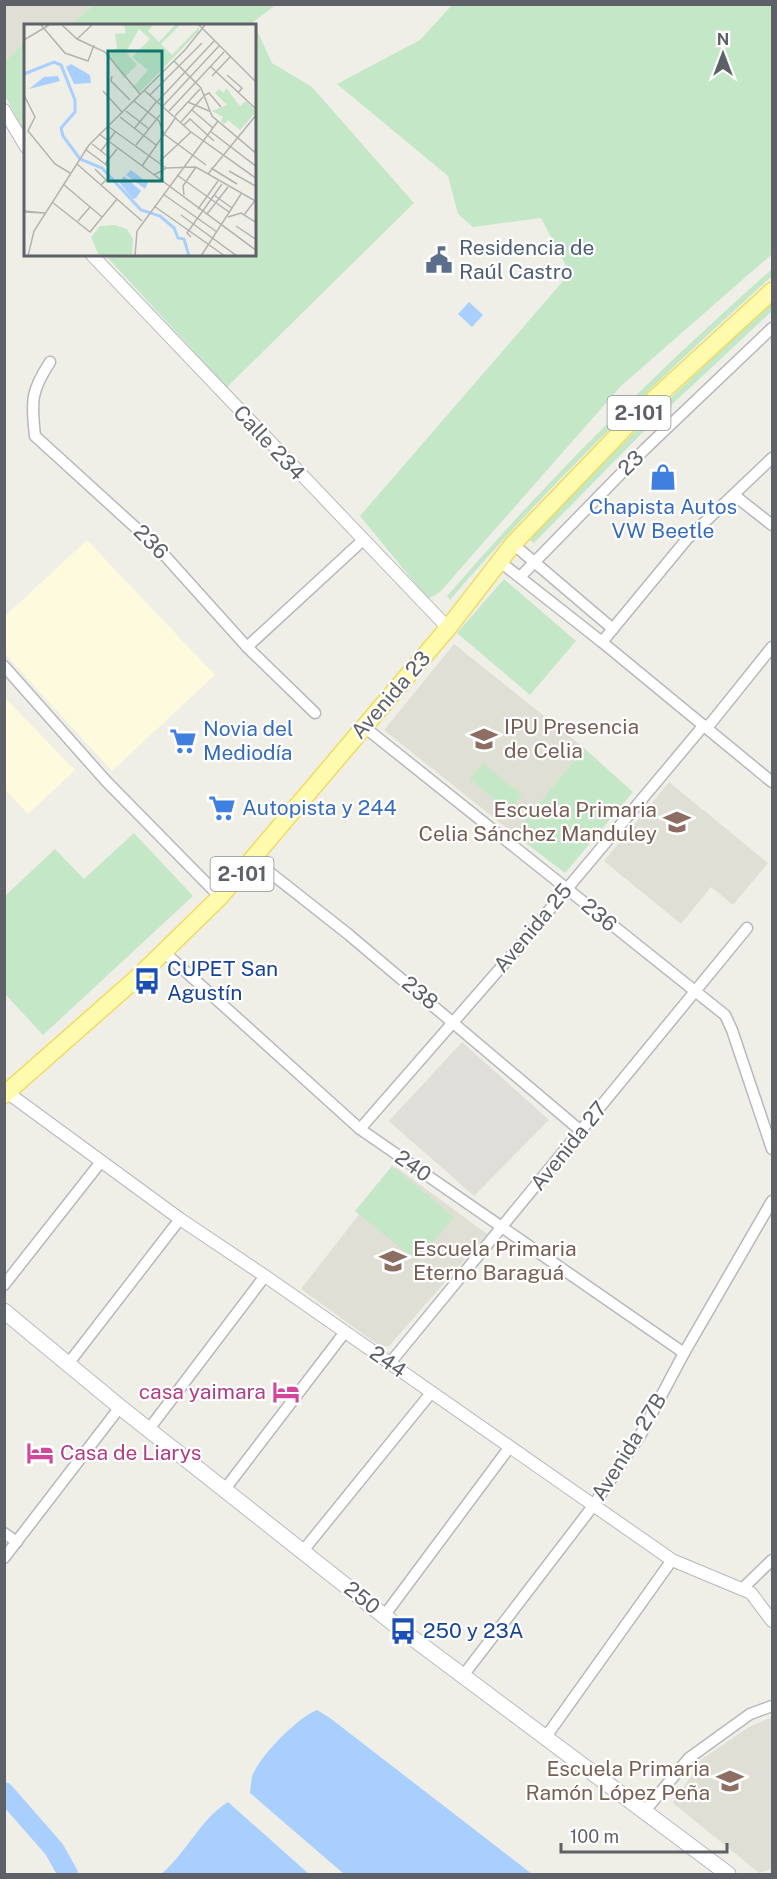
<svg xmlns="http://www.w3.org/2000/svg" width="777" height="1879" font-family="'Public Sans',sans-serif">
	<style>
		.commercial { fill: #fefade }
		.industrial { fill: #dfded9 }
		.education { fill: #e0dfd5 }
		.green { fill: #c4e7c8 }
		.water { fill: #a9cffe }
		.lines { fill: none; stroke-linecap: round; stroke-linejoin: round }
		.river { stroke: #a9cffe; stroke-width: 20 }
		.minor-casing { stroke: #b7b8bd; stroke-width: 13 }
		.tertiary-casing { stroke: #b7b8bd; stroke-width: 14 }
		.secondary-casing { stroke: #b8bac0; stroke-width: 17 }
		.primary-casing { stroke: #f1da5f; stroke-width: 19 }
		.minor { stroke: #fff; stroke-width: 10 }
		.tertiary { stroke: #fff; stroke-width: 12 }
		.secondary { stroke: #fff; stroke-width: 15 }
		.primary { stroke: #fefbae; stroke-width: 16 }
		.labels { text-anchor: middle; stroke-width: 4.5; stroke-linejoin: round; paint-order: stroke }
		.shield { fill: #fff; stroke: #8e9095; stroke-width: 1.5 }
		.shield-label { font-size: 20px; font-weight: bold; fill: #5e6167 }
		.service-label { font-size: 21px; fill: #4e5e75; stroke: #fff; text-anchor: start }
		.street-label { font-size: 21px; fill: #5e6167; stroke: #fff }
		.shop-label { font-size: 21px; fill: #366cbe; stroke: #fff; text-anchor: start }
		.education-label { font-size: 21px; fill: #785e54; stroke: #fff; text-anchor: start }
		.transit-label { font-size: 21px; fill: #164399; stroke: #fff; text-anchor: start }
		.hotel-label { font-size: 21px; fill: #b23c85; stroke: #fff; text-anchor: end }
		.inset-river { fill: none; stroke: #a9cffe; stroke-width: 3 }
		.inset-road { fill: none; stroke: #b2b2b0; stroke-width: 1.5 }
		.view { fill: #0f766e; fill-opacity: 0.15; stroke: #0f766e; stroke-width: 3 }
		.inset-edge { fill: none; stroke: #5e6167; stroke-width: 3 }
	</style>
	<rect width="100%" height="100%" fill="#f0efe7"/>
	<g class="commercial">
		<polygon points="87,540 215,675 112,771 5,654 5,616"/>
		<polygon points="5,698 75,770 28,814 5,790"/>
	</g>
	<polygon class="industrial" points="462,1042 549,1120 474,1196 389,1121"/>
	<g class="education">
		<polygon points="5,5 94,5 70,25 26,26 25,41 5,61"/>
		<polygon points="454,644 584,748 514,834 384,730"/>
		<polygon points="669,782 768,863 733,905 711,887 681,924 604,861"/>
		<polygon points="396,1167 487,1234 389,1346 381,1347 301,1289"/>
		<polygon points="772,1717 772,1869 759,1873 673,1803 702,1759 749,1727"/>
	</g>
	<g class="green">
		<polygon points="94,5 94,4 276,5 253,22 255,26 70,25"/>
		<polygon points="452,5 772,5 772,254 621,386 440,592 428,599 360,516 570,273 541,218 473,227 458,214 448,176 337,84 420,40"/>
		<polygon points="255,26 272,63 312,87 414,203 227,387 105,255 255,255"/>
		<polygon points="25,41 25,132 5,96 5,61"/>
		<path d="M772,269V276C659,378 549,484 450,600L447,596C547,480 657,371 772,269Z"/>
		<polygon points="772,302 772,311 650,425 534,543 527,538 646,421"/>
		<polygon points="504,579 576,641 530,695 457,633"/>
		<polygon points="584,748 633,792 565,873 514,834"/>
		<polygon points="483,763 522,795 508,811 470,779"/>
		<polygon points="134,833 193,896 43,1035 5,994 5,896 55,849 84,879"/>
		<polygon points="392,1166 454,1217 417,1261 355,1211"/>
	</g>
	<g class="water">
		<polygon points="469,302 483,315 472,327 458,314"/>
		<path d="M317,1710L330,1718L532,1874H344L250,1793C251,1786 251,1779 253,1774C262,1754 297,1718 317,1710Z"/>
		<path d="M228,1802L309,1874H161C187,1853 199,1820 228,1802Z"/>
	</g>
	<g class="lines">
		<polyline class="river" points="4,1792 54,1849 68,1874"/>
		<defs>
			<g id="minor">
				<path d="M50,362C31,391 31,401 35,436L158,548L247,647L315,713"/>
				<polyline points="734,495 772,525"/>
				<polyline points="513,544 613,629"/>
				<polyline points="499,561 602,642 772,782"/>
				<polyline points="520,577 645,449 772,328"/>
				<polyline points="602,642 687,539 772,458"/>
				<polyline points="247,647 362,541"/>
				<polyline points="4,666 106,781 220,897"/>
				<polyline points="363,726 725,1015 732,1030 772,1149"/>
				<polyline points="707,728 772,647"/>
				<polyline points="254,860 348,934 581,1131"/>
				<polyline points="164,952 360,1129 684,1353"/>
				<polyline points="360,1129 510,957 704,725"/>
				<polyline points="4,1285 100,1163"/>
				<polyline points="390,1363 747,928"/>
				<polyline points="68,1364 180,1219"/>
				<polyline points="149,1429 265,1276"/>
				<polyline points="225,1489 345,1332"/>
				<polyline points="4,1533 17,1542"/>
				<polyline points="302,1552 431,1393"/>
				<polyline points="4,1558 120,1407"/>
				<polyline points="743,1588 772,1560"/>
				<polyline points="384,1616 509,1448"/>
				<polyline points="462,1677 593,1506 641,1434 684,1353 772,1201"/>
				<polyline points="545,1738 672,1560"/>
				<polyline points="644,1812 689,1758 750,1714 772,1706"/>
			</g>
			<g id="tertiary">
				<polyline points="4,110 26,147"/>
				<polyline points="92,255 448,628"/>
				<polyline points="8,1093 180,1219 265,1276 672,1560 751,1593 772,1621"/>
			</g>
			<polyline id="secondary" points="4,1311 120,1407 403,1631 728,1874"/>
			<polyline id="primary" points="4,1095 140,975 220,897 448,628 513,544 641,411 772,291"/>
		</defs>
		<use href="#minor" class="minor-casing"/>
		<use href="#tertiary" class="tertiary-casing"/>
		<use href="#secondary" class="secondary-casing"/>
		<use href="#primary" class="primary-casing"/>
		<use href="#minor" class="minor"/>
		<use href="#tertiary" class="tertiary"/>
		<use href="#secondary" class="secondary"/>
		<use href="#primary" class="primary"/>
	</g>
	<defs>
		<symbol id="civic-bare" viewBox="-9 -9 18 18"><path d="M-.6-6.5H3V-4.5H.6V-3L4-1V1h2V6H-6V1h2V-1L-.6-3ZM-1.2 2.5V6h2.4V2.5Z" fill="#5c6f8a" stroke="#fff" stroke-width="2.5" paint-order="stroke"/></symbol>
		<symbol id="shop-bare" viewBox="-9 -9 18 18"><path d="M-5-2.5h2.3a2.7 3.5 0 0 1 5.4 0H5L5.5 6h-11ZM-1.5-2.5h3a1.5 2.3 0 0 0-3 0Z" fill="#3f7fe0" stroke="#fff" stroke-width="2.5" paint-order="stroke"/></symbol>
		<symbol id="school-bare" viewBox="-9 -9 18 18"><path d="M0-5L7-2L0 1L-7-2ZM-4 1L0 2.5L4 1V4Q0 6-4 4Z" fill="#8d6e63" stroke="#fff" stroke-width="2.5" paint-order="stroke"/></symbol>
		<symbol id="supermarket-bare" viewBox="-9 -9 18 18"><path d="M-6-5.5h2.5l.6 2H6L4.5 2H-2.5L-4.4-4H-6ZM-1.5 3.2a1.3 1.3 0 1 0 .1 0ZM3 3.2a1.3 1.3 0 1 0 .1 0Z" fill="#3f7fe0" stroke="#fff" stroke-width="2.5" paint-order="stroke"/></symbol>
		<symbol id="bus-bare" viewBox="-9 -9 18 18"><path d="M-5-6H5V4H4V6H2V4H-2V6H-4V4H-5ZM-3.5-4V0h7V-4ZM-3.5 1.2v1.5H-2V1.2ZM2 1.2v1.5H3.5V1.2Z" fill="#1a4fb4" stroke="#fff" stroke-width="2.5" paint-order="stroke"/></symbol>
		<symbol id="hotel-bare" viewBox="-9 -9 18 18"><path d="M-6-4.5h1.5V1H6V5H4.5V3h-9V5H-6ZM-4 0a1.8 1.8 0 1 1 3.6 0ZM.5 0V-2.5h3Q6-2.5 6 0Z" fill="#d1479c" stroke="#fff" stroke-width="2.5" paint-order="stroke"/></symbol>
	</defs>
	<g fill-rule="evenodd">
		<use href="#civic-bare" x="420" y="241" width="38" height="38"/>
		<use href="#shop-bare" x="644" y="458" width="38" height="38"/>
		<use href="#school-bare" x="465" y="720" width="38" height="38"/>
		<use href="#supermarket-bare" x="164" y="722" width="38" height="38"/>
		<use href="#supermarket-bare" x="203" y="789" width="38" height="38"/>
		<use href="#school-bare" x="658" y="803" width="38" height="38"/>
		<use href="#bus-bare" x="128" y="962" width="38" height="38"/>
		<use href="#school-bare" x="374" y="1242" width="38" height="38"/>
		<use href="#hotel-bare" x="267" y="1373" width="38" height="38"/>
		<use href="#hotel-bare" x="21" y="1434" width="38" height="38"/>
		<use href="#bus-bare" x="384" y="1612" width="38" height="38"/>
		<use href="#school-bare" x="711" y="1762" width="38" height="38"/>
	</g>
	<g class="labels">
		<g class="shield">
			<rect x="607.5" y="396" width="63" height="34" rx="4.5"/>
			<rect x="210.5" y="857" width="63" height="34" rx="4.5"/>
		</g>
		<g class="shield-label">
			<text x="639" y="420">2-101</text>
			<text x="242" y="881">2-101</text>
		</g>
		<g class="service-label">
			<text x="459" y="255">Residencia de<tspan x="459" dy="24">Raúl Castro</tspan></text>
		</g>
		<g class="street-label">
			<text transform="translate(269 443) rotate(47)" y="7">Calle 234</text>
			<text transform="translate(631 463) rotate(-45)" y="7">23</text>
			<text transform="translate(151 542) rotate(45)" y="7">236</text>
			<text transform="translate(391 695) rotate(-49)" y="7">Avenida 23</text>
			<text transform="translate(599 915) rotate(40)" y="7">236</text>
			<text transform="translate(533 928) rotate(-50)" y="7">Avenida 25</text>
			<text transform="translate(420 993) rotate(39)" y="7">238</text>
			<text transform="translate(569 1146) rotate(-51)" y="7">Avenida 27</text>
			<text transform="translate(413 1166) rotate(35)" y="7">240</text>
			<text transform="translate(388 1362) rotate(35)" y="7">244</text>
			<text transform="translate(629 1447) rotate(-58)" y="7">Avenida 27B</text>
			<text transform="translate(362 1598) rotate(38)" y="7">250</text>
		</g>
		<g class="shop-label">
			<text x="663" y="514" text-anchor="middle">Chapista Autos<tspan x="663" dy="24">VW Beetle</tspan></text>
			<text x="203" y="736">Novia del<tspan x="203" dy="24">Mediodía</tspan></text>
			<text x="242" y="815">Autopista y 244</text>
		</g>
		<g class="education-label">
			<text x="504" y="734">IPU Presencia<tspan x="504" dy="24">de Celia</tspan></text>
			<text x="657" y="817" text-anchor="end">Escuela Primaria<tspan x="657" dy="24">Celia Sánchez Manduley</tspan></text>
			<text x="413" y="1256">Escuela Primaria<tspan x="413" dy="24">Eterno Baraguá</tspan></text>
			<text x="710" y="1776" text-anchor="end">Escuela Primaria<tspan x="710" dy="24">Ramón López Peña</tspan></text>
		</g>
		<g class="transit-label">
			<text x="167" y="976">CUPET San<tspan x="167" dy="24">Agustín</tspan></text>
			<text x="423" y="1638">250 y 23A</text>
		</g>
		<g class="hotel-label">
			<text x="266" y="1399">casa yaimara</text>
			<text x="60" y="1460" text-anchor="start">Casa de Liarys</text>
		</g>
	</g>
	<g transform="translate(24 24)">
		<rect width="232" height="232" fill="#f0efe7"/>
		<path d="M100,1H129L124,7L135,18L151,1H156L137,20L148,31L175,3V7L116,68L109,63L124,46L108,33L126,15L115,5L102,28L113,41L100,54L84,32L93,24L91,10L102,9ZM202,64L216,82L222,77L232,88L216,106L204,96L200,100L197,97L199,93L188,87L203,81L191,69L195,65L200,69ZM91,201L103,205L109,215L108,232H75L67,213L76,202Z" fill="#c4e7c8"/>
		<path d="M47,40L66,51L67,59L50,60L42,43ZM20,53L34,52L36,57L5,65ZM107,146L124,159L121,165L102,151ZM100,152L117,167L112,174L109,175L95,158Z" fill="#a9cffe"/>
		<path class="inset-river" d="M0,50L30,38L37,41L51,76V88L37,104L39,112L56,135L78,144L117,186L136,192L150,204L154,214L160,215L165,232"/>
		<path class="inset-road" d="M17,1L41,29L64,37L70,21M38,1L53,15L81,28L116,70M175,1L233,59M53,15L68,1M0,16L25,1M150,37L177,64L188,92L233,130M187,43L233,86M203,51L218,64L214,69M88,52L87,57L106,76M188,52L206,33M79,67L98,88M121,67L167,108L233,155M0,71L11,93L4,107L31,140L46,149M126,71L178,19M179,72L185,69L197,83M110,77L135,97L140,110L182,141M134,77L190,17M164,78L185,87M139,82L195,22M168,86L189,104M102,87L125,105M145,87L200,28M151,92L176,65M96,93L132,121M157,98L179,73M160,101L166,95L190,117M85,103L142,144M110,105L133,77M186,107L233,143M75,110L233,227M68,120L86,134M112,121L136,91M61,125L85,143M77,127L91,108M136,137L167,108M53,140L118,197M81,140L93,125M118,142L152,93M187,144L213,160M71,145L82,156L77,161M205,147L233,163M184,150L233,90M130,151L142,144L172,143L233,178M153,151L205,188M39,160L78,193M139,170L193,208M160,171L159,162L172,143M190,171L208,184M28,178L66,208L93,175M130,182L201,232M174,185L194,157M0,187L21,189L0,188M183,190L204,163M157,191L213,232M220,191L233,174M204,193L217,189L233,199M54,197L66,183M212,202L233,216M167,213L163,209L198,160M4,232L10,207L65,121L161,26L181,1M111,232L113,207L194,97M177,232L217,170"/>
		<path class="view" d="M84,27H138V157H84Z"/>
		<rect width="232" height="232" class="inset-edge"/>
	</g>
	<rect width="777" height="1879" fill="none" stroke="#5e6167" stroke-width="12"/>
	<g transform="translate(723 54)" stroke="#ffffff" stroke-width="4.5" paint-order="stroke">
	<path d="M0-4.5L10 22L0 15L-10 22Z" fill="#5e6167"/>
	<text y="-9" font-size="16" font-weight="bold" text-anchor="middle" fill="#5e6167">N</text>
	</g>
	<path d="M561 1843v9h166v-9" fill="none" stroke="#5e6167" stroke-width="3"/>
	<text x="570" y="1843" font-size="18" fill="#5e6167" stroke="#ffffff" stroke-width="4.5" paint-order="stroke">100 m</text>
</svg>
